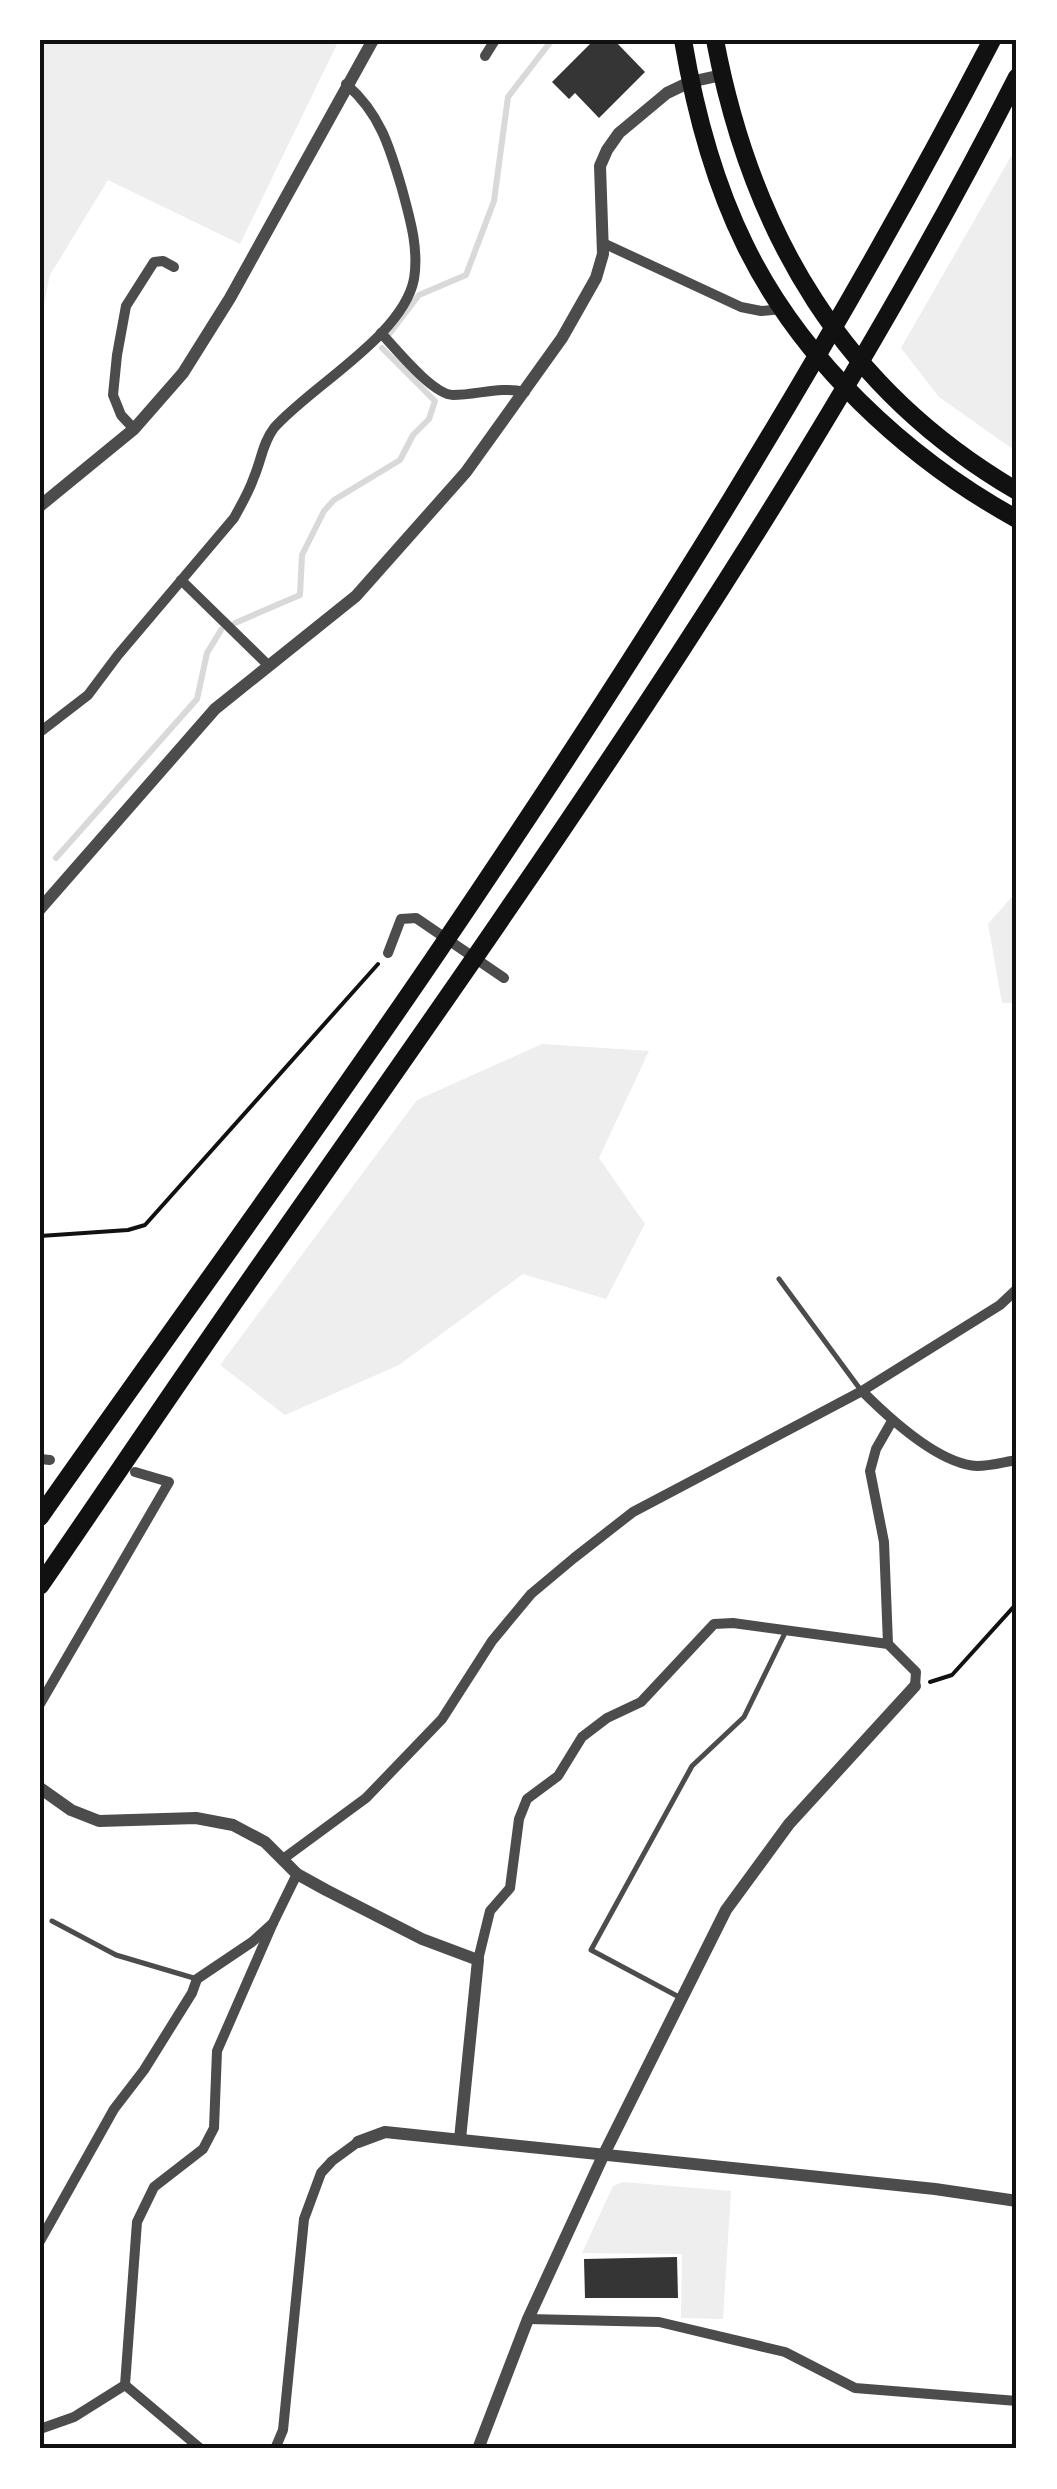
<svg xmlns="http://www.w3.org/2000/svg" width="1057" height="2489" font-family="'Alegreya Sans',sans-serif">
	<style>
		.green { fill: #eee }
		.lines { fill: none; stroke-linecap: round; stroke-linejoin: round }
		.stream { stroke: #d9d9d9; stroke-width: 6 }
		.building { fill: #353535 }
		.path { stroke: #111; stroke-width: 4 }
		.service { stroke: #4c4c4c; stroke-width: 5 }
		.minor { stroke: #4c4c4c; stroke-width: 10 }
		.tertiary { stroke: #4c4c4c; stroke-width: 12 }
		.trunk { stroke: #111; stroke-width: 18 }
		.motorway { stroke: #111; stroke-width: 18 }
		.neatline { fill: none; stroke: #111; stroke-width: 4 }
	</style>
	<rect width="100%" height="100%" fill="#fff"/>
	<g class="green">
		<polygon points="40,40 339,40 240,244 108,180 50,275 40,323"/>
		<polygon points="1017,146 1017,452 939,397 901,348"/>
		<polygon points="1017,891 1017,1003 1002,1003 988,924"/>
		<polygon points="542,1044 649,1051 599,1158 645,1224 606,1299 523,1274 399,1365 285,1415 220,1365 417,1100"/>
		<polygon points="623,2182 731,2191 723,2319 681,2318 682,2254 582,2253 613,2186"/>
	</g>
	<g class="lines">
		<g class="stream">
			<polyline points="390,333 419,295 466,275 494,201 508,97 552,40"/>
			<polyline points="235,623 300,595 302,555 324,511 334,500 400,460 413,435 429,419 435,401 382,348"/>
			<polyline points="56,858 197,699 207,653 221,630"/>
		</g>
	</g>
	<g class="building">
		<polygon points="594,40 614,40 645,72 599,118 575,93 569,99 552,82"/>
		<polygon points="677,2257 678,2298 585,2298 584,2259"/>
	</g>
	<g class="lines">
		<g class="path">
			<polyline points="40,1236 128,1230 145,1225 378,964"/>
			<polyline points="930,1682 952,1675 1017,1603"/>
		</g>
		<g class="service">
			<polyline points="779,1279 860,1389"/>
			<polyline points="52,1921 116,1955 197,1979"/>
			<polyline points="679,1997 591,1950 692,1766 744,1717 785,1633"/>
		</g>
		<g class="minor">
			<polyline points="485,56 495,40"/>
			<polyline points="603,243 741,307 761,311 783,309"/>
			<path d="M381,333C396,349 433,395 453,395C478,395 500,386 525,392"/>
			<polyline points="134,429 121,415 113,395 117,355 126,306 154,262 163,261 174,267"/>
			<polyline points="181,580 268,665"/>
			<path d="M40,732L88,695L118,655L234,518C241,505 249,492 254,477C261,461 263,442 274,428C311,386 403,336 414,279C419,248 410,219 402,189C390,148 380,113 346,84"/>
			<polyline points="388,953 401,919 416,918 504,978"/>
			<path d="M862,1391C888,1417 939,1464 977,1466C990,1466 1004,1462 1017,1460"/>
			<polyline points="40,1459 50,1460"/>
			<polyline points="888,1644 884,1542 870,1471 876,1449 892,1421"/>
			<polyline points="40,1704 169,1482 135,1472"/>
			<polyline points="283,1859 366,1798 442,1719 492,1641 531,1594 574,1558 633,1512 862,1391 1000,1305 1017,1289"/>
			<polyline points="478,1960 490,1911 510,1888 519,1819 527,1799 558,1776 582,1737 607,1718 641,1702 714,1624 733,1623 888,1644 916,1672 915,1686"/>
			<polyline points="40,2241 114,2109 144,2070 192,1993 197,1979 252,1942 273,1923 297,1874"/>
			<polyline points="528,2319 659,2322 785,2352 855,2388 1017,2401"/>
			<polyline points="125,2385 201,2449"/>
			<polyline points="40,2429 74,2417 125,2385 137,2222 154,2187 203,2149 214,2128 217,2051 273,1923"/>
			<polyline points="275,2449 283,2430 304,2219 321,2173 332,2161 358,2142"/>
		</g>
		<g class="tertiary">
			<polyline points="40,506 134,429 183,373 230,298 373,40"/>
			<polyline points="40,909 215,709 356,596 466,472 562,338 596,278 603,254 600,166 607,150 619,133 667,93 690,82 722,75"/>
			<polyline points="40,1788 71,1810 99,1821 196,1818 233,1825 265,1842 297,1874 326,1890 422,1939 478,1960 460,2139"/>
			<polyline points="358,2142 385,2132 935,2189 1017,2201"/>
			<polyline points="478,2449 528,2319 603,2156 726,1910 789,1824 915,1686"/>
		</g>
		<g class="trunk">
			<path d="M683,40C695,111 713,180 745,245C801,360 906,458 1017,519"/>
			<path d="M715,40C752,235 844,390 1017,491"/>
		</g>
		<g class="motorway">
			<path d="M40,1517C174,1326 312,1138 442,946C640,654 829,353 992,40"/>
			<path d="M40,1586C117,1474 192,1362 270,1251C536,871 806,491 1017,77"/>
		</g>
	</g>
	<rect width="1057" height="2489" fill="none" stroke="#ffffff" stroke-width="85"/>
	<rect x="42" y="42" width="972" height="2404" class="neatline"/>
</svg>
